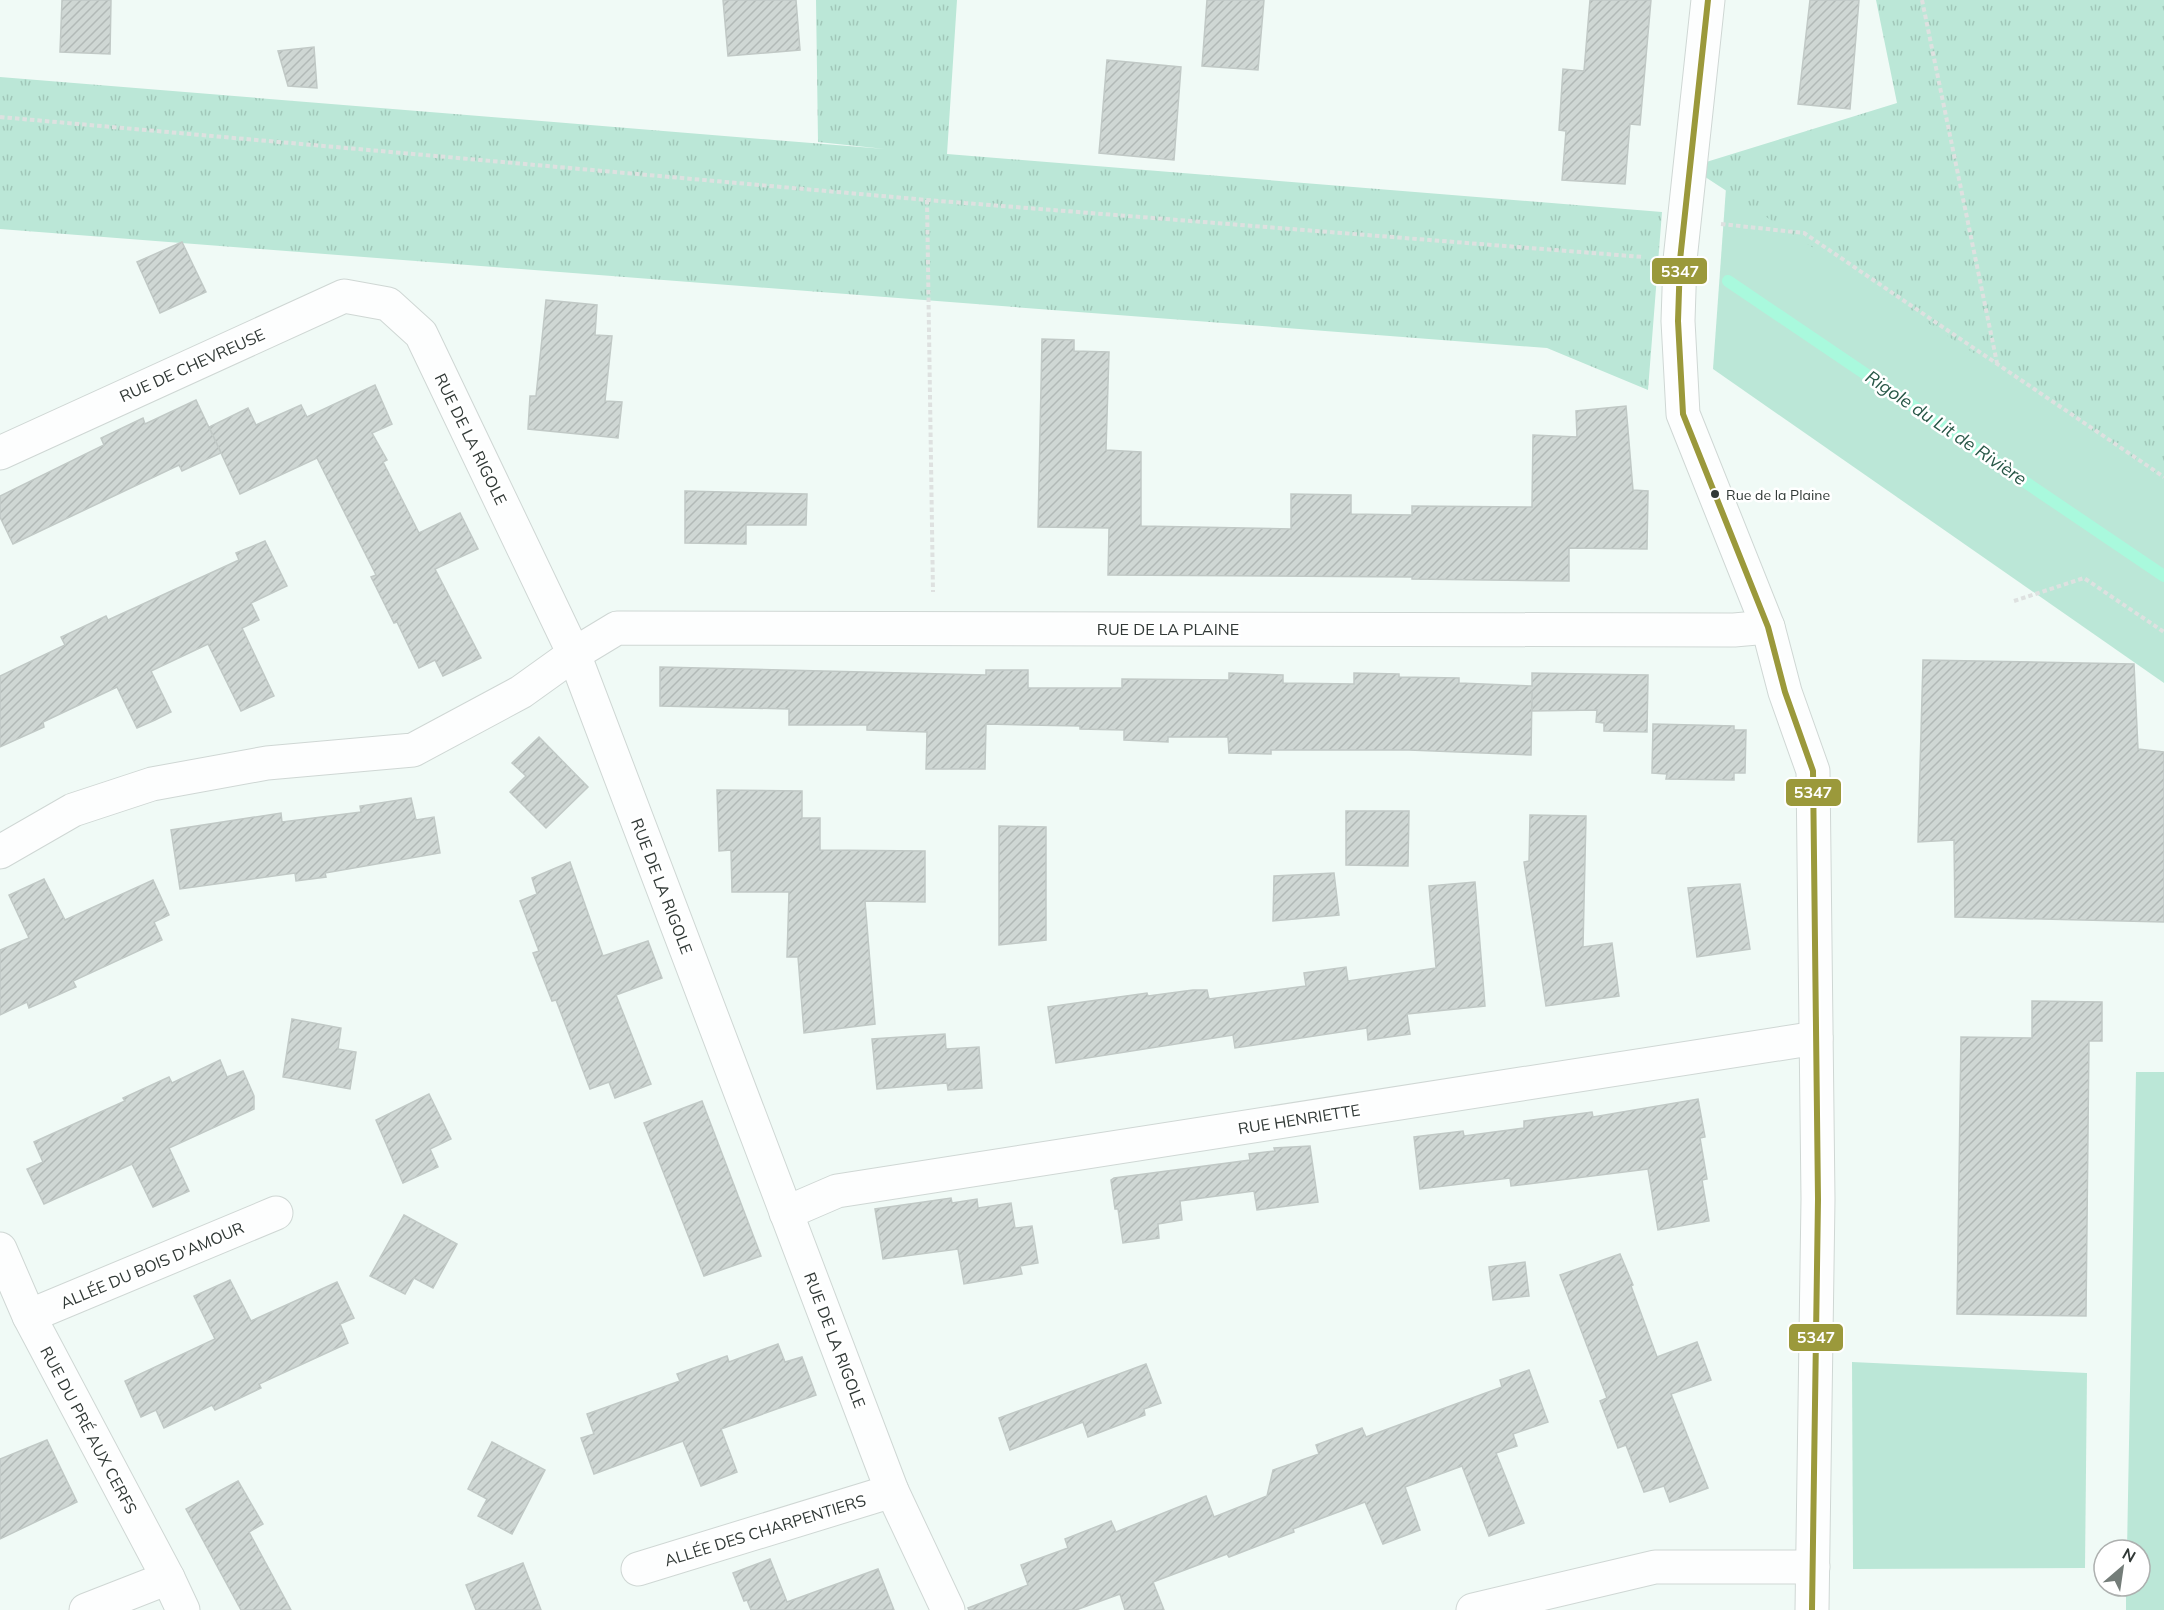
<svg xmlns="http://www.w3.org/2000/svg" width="2164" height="1610" font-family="Mulish,sans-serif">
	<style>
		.grass { fill: #bbe7d7 }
		.park { fill: url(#park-tufts) }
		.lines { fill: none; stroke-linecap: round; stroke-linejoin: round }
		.stream { stroke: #a9f9dd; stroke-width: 12 }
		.building { fill: url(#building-hatch); stroke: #c1c9c6; stroke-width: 1.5 }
		.minor-casing { stroke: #cfd7d4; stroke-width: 35 }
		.path { stroke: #dee1e0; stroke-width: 4; stroke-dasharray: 4.5 3; stroke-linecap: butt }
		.minor { stroke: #fdfefe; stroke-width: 33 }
		.bus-1-casing { stroke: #fff; stroke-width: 10 }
		.bus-1 { stroke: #9b993b; stroke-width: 6 }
		.bus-dot { fill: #313936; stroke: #fff; stroke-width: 2 }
		.labels { text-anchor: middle; stroke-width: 5; stroke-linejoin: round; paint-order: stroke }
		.bus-label { font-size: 14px; fill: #313936; stroke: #fff; text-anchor: start }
		.street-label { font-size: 16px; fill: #313936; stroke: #fff }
		.water-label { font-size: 18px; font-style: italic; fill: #285747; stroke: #fff }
		.line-badge { stroke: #fff; stroke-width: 2 }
		.badge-label { font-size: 16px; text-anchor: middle; font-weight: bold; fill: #fff }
	</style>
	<defs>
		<pattern id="park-tufts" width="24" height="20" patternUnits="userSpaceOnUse" patternTransform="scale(1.5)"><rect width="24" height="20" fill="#bbe7d7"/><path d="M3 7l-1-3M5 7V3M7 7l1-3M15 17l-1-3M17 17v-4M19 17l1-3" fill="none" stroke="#a1c7b9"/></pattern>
		<pattern id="building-hatch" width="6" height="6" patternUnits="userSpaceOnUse" patternTransform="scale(1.5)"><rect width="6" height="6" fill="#cfd7d4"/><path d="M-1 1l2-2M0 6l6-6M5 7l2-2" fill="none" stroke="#b2b9b7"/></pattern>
	</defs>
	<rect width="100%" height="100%" fill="#f0faf6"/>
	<g class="grass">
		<polygon points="1726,188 2164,421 2164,683 1713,369"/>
		<polygon points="2136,1072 2164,1072 2164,1610 2126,1610 2126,1586 2140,1586 2140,1550 2127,1550"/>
		<polygon points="1852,1362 2087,1373 2085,1568 1853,1569"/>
	</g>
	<g class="park">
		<polygon points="816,0 957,0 947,154 1662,212 1648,390 1547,348 0,229 0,77 885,149 818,142"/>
		<polygon points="1876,0 2164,0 2164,478 1690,167 1897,103"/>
	</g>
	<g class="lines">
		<polyline class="stream" points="1728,281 2164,576"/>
	</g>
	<g class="building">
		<polygon points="62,0 111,0 110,54 60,52"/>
		<polygon points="723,0 796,0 800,50 728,56"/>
		<polygon points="1207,0 1264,0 1258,70 1202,66"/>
		<polygon points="1590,0 1651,0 1640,125 1630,124 1625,184 1562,180 1566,131 1559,130 1563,69 1584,71"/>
		<polygon points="1810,0 1859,0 1850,109 1798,104"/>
		<polygon points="314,47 317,88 288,86 278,51"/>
		<polygon points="1107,60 1181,67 1174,160 1099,153"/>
		<polygon points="182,242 206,292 160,313 137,262"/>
		<polygon points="546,300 597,305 595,335 612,336 605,401 622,402 618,438 528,429 530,396 536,396"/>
		<polygon points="1042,339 1074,340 1074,351 1109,352 1106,450 1141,452 1141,526 1291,529 1291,494 1351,495 1351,514 1412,515 1412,506 1532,507 1533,435 1577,437 1576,411 1626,406 1633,490 1648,491 1647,549 1569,548 1569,581 1412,579 1412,577 1108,575 1109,528 1038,527"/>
		<polygon points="375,385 392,424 372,433 387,460 383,462 419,533 460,513 478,549 435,569 481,658 443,676 435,660 419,668 397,622 394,623 371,577 376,575 317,458 240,494 209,427 248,408 256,425 301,405 307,417"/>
		<polygon points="196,400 221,453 182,471 179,465 13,544 0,517 0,496 104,445 101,438 143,418 145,424"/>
		<polygon points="685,491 807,494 806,525 746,525 746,544 685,543"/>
		<polygon points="265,541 287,586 251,603 259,620 242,628 274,696 241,711 208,644 151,671 171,712 155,720 137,728 117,687 43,722 44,727 0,747 0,676 65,645 61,637 106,616 108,620 239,560 236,553"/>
		<polygon points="1923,660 2134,664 2138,749 2164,752 2164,922 1955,917 1954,840 1918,842"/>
		<polygon points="660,667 986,675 986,670 1028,670 1028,688 1122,688 1122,679 1229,680 1229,673 1283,675 1283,683 1354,684 1354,673 1399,674 1399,677 1459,678 1459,683 1532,686 1532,673 1648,675 1647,732 1604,731 1604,723 1596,722 1597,710 1532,711 1532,692 1531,755 1409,750 1271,750 1271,754 1229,753 1228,737 1168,737 1168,742 1124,740 1124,730 1080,729 1080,726 986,724 985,769 926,769 927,732 867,730 867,725 789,725 789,709 660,706"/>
		<polygon points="1653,724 1734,726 1734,730 1746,730 1745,773 1734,773 1734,780 1666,779 1667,774 1652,773"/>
		<polygon points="539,737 588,787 546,828 510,792 526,776 512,763"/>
		<polygon points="717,790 802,791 802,818 820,818 820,850 925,851 925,902 865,901 875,1024 804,1033 798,957 787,957 789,892 732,892 731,850 719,851"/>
		<polygon points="411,798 416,820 434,817 440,853 325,873 326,877 296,881 295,873 180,889 171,830 281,813 282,822 361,812 360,806"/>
		<polygon points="1346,811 1409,811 1408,866 1346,865"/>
		<polygon points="1530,815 1586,816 1583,947 1612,943 1619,996 1546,1006 1524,862 1529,861"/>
		<polygon points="999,826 1046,827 1046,940 999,945"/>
		<polygon points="570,862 603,956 648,941 662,978 616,995 651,1084 615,1098 609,1082 590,1089 556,1000 552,1001 533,953 539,951 520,901 537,894 532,878"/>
		<polygon points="1334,873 1339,915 1273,921 1274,876"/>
		<polygon points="44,879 65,920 153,880 169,915 154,922 162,940 73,981 76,987 29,1008 27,1002 0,1015 0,950 29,938 9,895"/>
		<polygon points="1475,882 1485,1006 1407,1014 1410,1034 1368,1040 1367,1028 1235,1048 1233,1035 1056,1063 1048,1007 1147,993 1148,996 1193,990 1207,990 1209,999 1306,986 1304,973 1346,967 1348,981 1436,968 1429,886"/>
		<polygon points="1740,884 1750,949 1697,957 1688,888"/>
		<polygon points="2032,1001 2102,1002 2102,1041 2089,1041 2086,1316 1957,1314 1961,1037 2032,1038"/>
		<polygon points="292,1019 341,1028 338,1049 356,1052 350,1089 283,1077"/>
		<polygon points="945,1034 946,1049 979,1047 982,1088 948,1090 947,1083 877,1089 872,1039"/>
		<polygon points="220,1060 227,1077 243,1071 254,1096 254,1109 169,1148 189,1191 153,1207 132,1164 44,1204 27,1169 43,1162 34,1142 125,1101 123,1098 169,1077 172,1083"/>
		<polygon points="429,1094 451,1139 430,1149 438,1167 403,1183 376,1120"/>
		<polygon points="1698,1099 1705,1137 1700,1138 1707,1179 1702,1180 1709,1221 1658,1230 1648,1169 1511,1186 1510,1178 1420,1189 1414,1137 1463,1131 1464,1136 1524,1128 1524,1121 1592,1112 1593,1117"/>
		<polygon points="702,1101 761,1256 704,1276 644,1123"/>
		<polygon points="1310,1146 1318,1202 1257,1210 1254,1191 1180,1201 1182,1220 1158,1224 1159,1238 1123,1243 1118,1209 1115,1209 1111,1180 1114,1178 1250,1160 1249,1154 1275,1151 1274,1148"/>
		<polygon points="951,1198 952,1203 977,1199 978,1208 1011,1203 1015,1228 1032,1226 1038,1263 1020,1266 1022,1274 964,1284 958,1249 883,1259 875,1209"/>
		<polygon points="404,1215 457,1244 433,1288 414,1278 405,1294 370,1276"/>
		<polygon points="1620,1254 1633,1285 1631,1286 1657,1357 1697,1342 1711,1380 1671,1394 1708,1488 1670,1502 1664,1486 1644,1492 1626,1445 1618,1448 1600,1401 1607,1398 1560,1275"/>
		<polygon points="1525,1262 1529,1296 1493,1300 1489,1267"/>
		<polygon points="230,1280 251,1321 337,1282 354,1318 340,1324 348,1343 259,1384 261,1388 215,1410 212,1405 164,1428 156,1410 141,1417 125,1381 215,1339 194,1296"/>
		<polygon points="778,1344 785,1362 802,1357 816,1395 721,1429 737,1472 701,1486 683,1441 594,1474 581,1438 594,1434 587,1414 680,1381 677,1374 727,1356 729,1362"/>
		<polygon points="1146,1364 1161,1403 1144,1409 1145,1415 1088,1437 1083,1422 1010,1450 999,1418"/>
		<polygon points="1529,1370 1548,1422 1513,1434 1517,1446 1496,1453 1524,1523 1489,1536 1462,1466 1405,1487 1420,1530 1383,1544 1365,1502 1293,1529 1294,1532 1229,1557 1227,1554 1153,1582 1164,1610 1125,1610 1120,1594 1076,1610 969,1610 968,1608 1028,1585 1021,1565 1068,1548 1065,1539 1111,1521 1116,1532 1206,1496 1214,1517 1267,1496 1273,1470 1319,1454 1316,1445 1362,1428 1366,1437 1502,1387 1500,1380"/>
		<polygon points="47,1440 77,1502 0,1539 0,1459"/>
		<polygon points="492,1442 545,1470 512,1534 478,1516 487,1499 468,1489"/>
		<polygon points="238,1481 263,1524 249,1532 291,1610 241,1610 186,1509"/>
		<polygon points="770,1559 787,1602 878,1569 894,1610 751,1610 747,1600 744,1601 733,1573"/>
		<polygon points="523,1563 541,1610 476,1610 466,1585"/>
	</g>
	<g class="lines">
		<defs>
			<g id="minor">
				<polyline points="1708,0 1680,260 1678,321 1683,414 1768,627 1785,692 1813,771 1818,1199 1812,1610"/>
				<polyline points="0,453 344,296 388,304 421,334 574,654 892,1491 948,1610"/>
				<polyline points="0,852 73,810 152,784 267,763 413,750 521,692 574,654 617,628 1734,630 1768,627"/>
				<polyline points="786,1213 837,1191 1816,1038"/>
				<polyline points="0,1249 29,1316 168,1578 183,1610"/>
				<polyline points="29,1316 276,1213"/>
				<polyline points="638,1569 892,1491"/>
				<polyline points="86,1610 168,1578"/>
				<polyline points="1473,1610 1655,1567 1813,1567"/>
			</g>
		</defs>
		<use href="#minor" class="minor-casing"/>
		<g class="path">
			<polyline points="1922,0 1997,363"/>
			<polyline points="0,117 927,200 1643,257"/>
			<polyline points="927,200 933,592"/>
			<polyline points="1721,224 1804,233 2164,477"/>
			<polyline points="2014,601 2084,578 2164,632"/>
		</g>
		<use href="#minor" class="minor"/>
		<defs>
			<polyline id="bus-1" points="1708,0 1680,260 1678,321 1683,414 1768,627 1785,692 1813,771 1818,1199 1812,1610"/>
		</defs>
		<use href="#bus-1" class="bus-1-casing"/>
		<use href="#bus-1" class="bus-1"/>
	</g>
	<circle class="bus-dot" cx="1715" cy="494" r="5"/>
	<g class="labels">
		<g class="bus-label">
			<text x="1726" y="500">Rue de la Plaine</text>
		</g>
		<g class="street-label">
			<text transform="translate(192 365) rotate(-24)" y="6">RUE DE CHEVREUSE</text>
			<text transform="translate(471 439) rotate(64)" y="6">RUE DE LA RIGOLE</text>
			<text x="1168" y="635">RUE DE LA PLAINE</text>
			<text transform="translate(662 886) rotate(69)" y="6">RUE DE LA RIGOLE</text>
			<text transform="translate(1299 1119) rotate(-9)" y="6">RUE HENRIETTE</text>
			<text transform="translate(152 1265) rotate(-23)" y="6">ALLÉE DU BOIS D'AMOUR</text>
			<text transform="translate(835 1340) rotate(69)" y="6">RUE DE LA RIGOLE</text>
			<text transform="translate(89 1430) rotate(62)" y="6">RUE DU PRÉ AUX CERFS</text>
			<text transform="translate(765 1530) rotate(-17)" y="6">ALLÉE DES CHARPENTIERS</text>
		</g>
		<g class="water-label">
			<text transform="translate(1946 428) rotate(34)" y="6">Rigole du Lit de Rivière</text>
		</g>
	</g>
	<g class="line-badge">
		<rect x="1651" y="257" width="57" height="28" rx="6" fill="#9b993b"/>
		<rect x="1785" y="778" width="57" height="29" rx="6" fill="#9b993b"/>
		<rect x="1788" y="1323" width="56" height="29" rx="6" fill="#9b993b"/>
	</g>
	<g class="badge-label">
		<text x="1680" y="277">5347</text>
		<text x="1813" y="798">5347</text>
		<text x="1816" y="1343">5347</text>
	</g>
	<g transform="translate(2122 1568) rotate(29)"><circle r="28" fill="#ffffff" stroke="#adb0af" stroke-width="1.5"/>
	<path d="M0-4.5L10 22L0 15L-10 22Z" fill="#747d79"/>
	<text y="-9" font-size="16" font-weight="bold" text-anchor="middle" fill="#313936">N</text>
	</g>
</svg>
